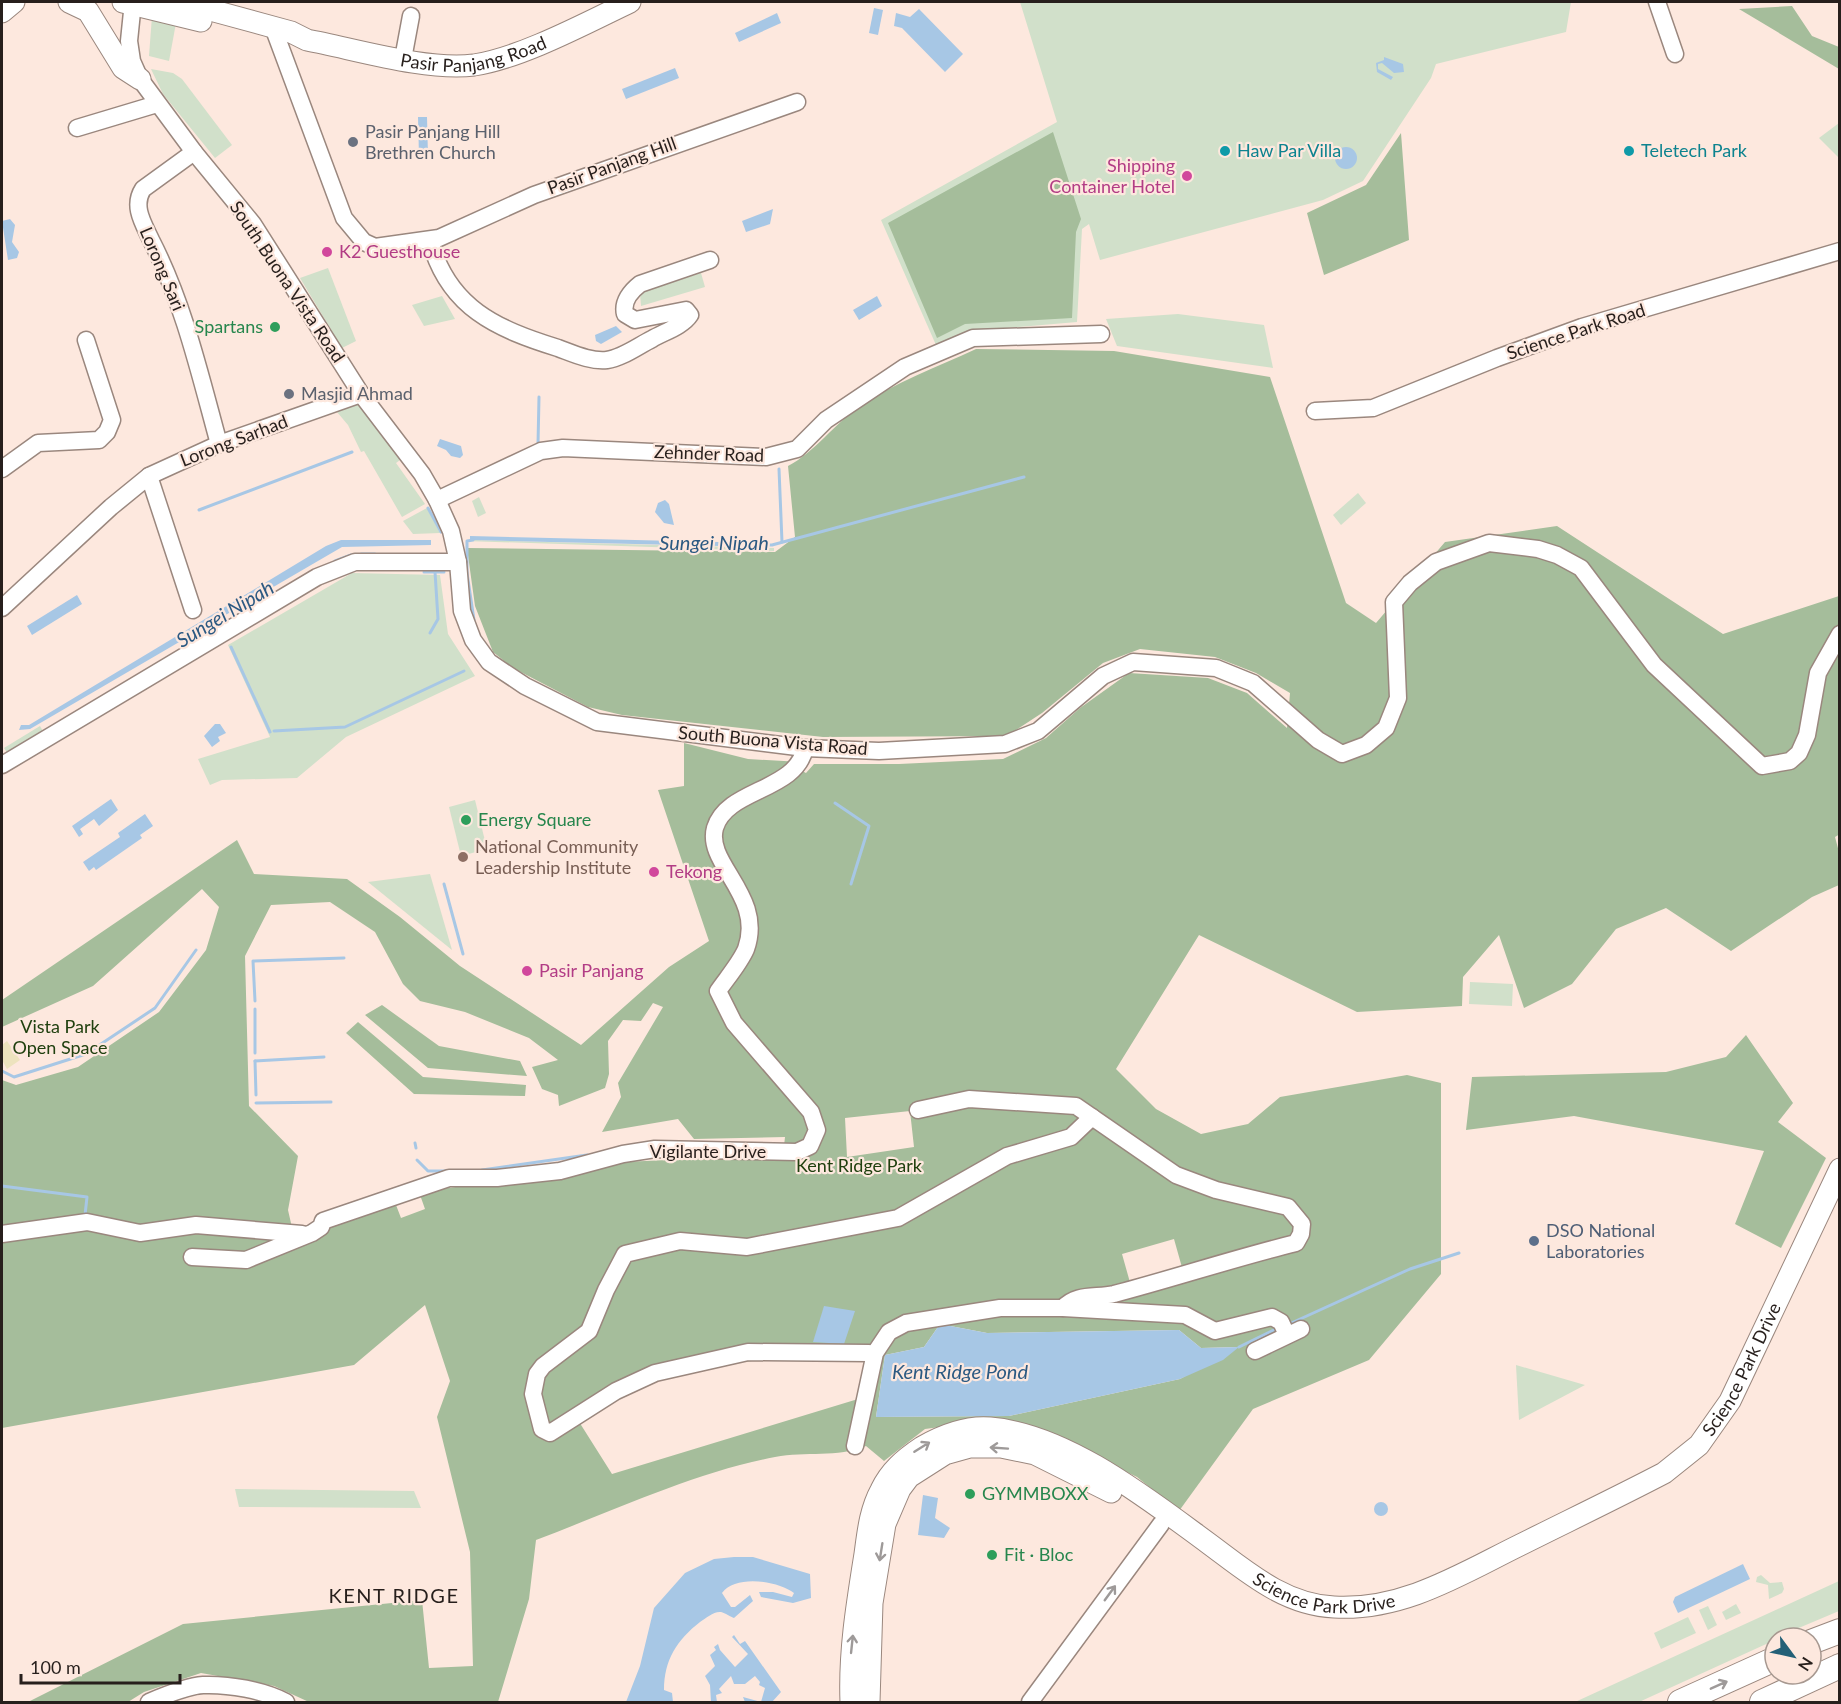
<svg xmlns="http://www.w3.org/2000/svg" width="1841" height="1704" font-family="Lato,sans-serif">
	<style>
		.green { fill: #d1e0ca }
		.forest { fill: #a5bd9b; fill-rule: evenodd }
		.sand { fill: #ede3be }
		.water { fill: #a7c7e5 }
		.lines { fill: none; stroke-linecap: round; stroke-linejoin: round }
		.stream { stroke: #a7c7e5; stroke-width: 3 }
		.minor-casing { stroke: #9a877e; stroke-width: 19 }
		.major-casing { stroke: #9a877e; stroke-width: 23 }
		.highway-casing { stroke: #9a877e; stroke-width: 26 }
		.minor { stroke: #fff; stroke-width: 16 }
		.major { stroke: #fff; stroke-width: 21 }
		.highway { stroke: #fff; stroke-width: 24 }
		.oneway { stroke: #9e9a99 }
		.worship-dot { fill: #6b7280; stroke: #fde8de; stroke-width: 2 }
		.culture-dot { fill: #0f9aa8; stroke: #fde8de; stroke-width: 2 }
		.hotel-dot { fill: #d1479c; stroke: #fde8de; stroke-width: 2 }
		.leisure-dot { fill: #2e9e5b; stroke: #fde8de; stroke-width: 2 }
		.education-dot { fill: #8d6e63; stroke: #fde8de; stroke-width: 2 }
		.service-dot { fill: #5c6f8a; stroke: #fde8de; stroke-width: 2 }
		.labels { text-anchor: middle; stroke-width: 4.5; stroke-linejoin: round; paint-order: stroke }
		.street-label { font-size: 18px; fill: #271f1c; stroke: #fde8de }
		.worship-label { font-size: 18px; fill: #5b616d; stroke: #fde8de; text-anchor: start }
		.culture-label { font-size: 18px; fill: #0d838f; stroke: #fde8de; text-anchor: start }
		.hotel-label { font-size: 18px; fill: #b23c85; stroke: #fde8de; text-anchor: start }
		.leisure-label { font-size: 18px; fill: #27864d; stroke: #fde8de; text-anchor: start }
		.education-label { font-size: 18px; fill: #785e54; stroke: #fde8de; text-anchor: start }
		.park-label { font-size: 18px; fill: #20400f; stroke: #fde8de }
		.service-label { font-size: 18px; fill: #4e5e75; stroke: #fde8de; text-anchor: start }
		.water-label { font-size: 20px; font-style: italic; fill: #2b5982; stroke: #fde8de }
		.neighbourhood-label { font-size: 20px; letter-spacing: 1.5px; fill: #271f1c; stroke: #fde8de }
	</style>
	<rect width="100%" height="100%" fill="#fde8de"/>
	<g class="green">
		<polygon points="1020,2 1571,2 1566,32 1436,64 1431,78 1363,181 1323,200 1100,260 1089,224 1082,229 1077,322 971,331 936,345 881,220 1057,122"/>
		<polygon points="152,16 176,23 169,61 149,56"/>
		<polygon points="151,69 173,73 182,79 232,145 215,158 163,94"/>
		<polygon points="1839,123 1839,158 1819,138"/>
		<polygon points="328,268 356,341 342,348 300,278"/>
		<polygon points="701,273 705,287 641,306 640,293"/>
		<polygon points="442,296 455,319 424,326 412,305"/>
		<polygon points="1178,314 1264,325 1273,368 1117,346 1106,319"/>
		<polygon points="357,403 400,460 396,463 425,504 402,517 364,451 361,452 348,425 337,412"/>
		<polygon points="1358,493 1366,503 1341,525 1333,515"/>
		<polygon points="479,497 486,513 478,517 472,501"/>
		<polygon points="427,508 440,533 413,534 403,521"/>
		<polygon points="466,541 468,540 774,548 774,551"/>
		<polygon points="352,573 440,575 448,634 475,676 346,737 297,778 222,780 210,785 198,759 270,737 228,645"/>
		<polygon points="40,726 45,735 8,754 4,748"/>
		<polygon points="475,800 487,849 461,856 449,807"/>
		<polygon points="430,874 452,950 368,882"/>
		<polygon points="1470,982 1513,984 1512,1006 1469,1004"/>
		<polygon points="1516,1365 1585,1385 1519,1420"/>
		<polygon points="235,1489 414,1491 421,1508 239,1507"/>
		<polygon points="1761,1575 1770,1583 1782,1582 1784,1589 1782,1593 1769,1599 1768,1585 1756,1582 1757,1577"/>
		<polygon points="1839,1581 1839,1611 1775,1638 1775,1640 1639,1702 1575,1702"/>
		<polygon points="1736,1604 1741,1613 1726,1620 1722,1612"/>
		<polygon points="1708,1606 1717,1625 1708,1630 1699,1610"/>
		<polygon points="1688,1617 1696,1633 1661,1649 1654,1633"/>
	</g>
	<g class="forest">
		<polygon points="1792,6 1812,36 1839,47 1839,69 1739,9"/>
		<polygon points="1053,132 1081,219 1076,232 1072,318 965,324 937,338 888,223"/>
		<polygon points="1401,133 1409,240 1324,275 1307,213 1366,185"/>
		<path d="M976,349L1114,351L1270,377L1346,603L1376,623L1445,542L1557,526L1723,634L1839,596L1840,834L1835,837L1839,852V885L1812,897L1731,951L1666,908L1616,929L1572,984L1524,1008L1499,935L1463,977L1462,1006L1357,1012L1199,935L1116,1069L1156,1109L1201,1134L1248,1124L1280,1097L1407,1075L1441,1083V1274L1369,1360L1253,1409L1179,1511L1137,1477L1060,1440L992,1420L925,1429L884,1461L866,1446C837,1458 806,1451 775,1457C695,1472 613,1511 536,1540L529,1599L498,1702H309L274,1686L201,1673L144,1692L128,1702H28L183,1624L422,1600L429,1668L473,1666L470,1552L437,1417L450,1381L425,1305L354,1365L2,1428V1080L16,1085L78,1067L159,1012L206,950L219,907L202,889L93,986L2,1027V1000L237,840L254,874L347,879L400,917L460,966L581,1045L669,967L709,941L658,790L684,786V743L748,759L801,762L796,768L806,773L814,764H899L1003,759L1046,738L1080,708L1129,673L1208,678L1247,693L1287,728L1290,693L1256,673L1215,657L1140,649L1103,663L1042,713L1007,736L823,737L622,715L588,707L513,668L493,652L475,606L467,548L775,552L795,537L788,466C815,452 834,424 859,407C895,382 937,367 976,349ZM330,902L375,932L403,984L420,1001L465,1012L529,1038L558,1060L532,1067L542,1089L558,1095L559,1106L605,1088L609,1074L608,1041L623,1020L641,1021L653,1003L663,1007L618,1083L621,1097L602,1132L678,1119L694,1139L785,1137L783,1155L600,1163L578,1170L419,1192L425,1209L401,1218L396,1205L327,1227L293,1232L288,1210L298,1156L249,1106L245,956L271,905ZM910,1111L914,1147L847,1157L845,1118ZM1174,1239L1183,1271L1131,1286L1122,1254ZM940,1324L987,1333L1179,1330L1201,1348L1238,1347L1180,1379L1009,1416L876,1417L885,1355L924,1347ZM799,1355L869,1359L858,1399L612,1474L576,1417L655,1373Z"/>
		<polygon points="382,1005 439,1046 520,1061 527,1076 428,1068 365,1015"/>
		<polygon points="358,1022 423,1077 526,1085 525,1096 414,1094 346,1033"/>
		<polygon points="1746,1035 1793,1103 1778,1122 1826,1158 1781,1248 1735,1224 1764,1151 1574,1116 1466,1130 1472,1077 1666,1072 1726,1057"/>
	</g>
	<polygon class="sand" points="7,1041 20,1060 7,1069 2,1060 2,1045"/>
	<g class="water">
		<polygon points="874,8 883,10 878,35 869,33"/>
		<polygon points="919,9 963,54 945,72 902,28 894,26 896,13 910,17"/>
		<polygon points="777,13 781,23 739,42 735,33"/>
		<polygon points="1384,57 1403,64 1404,72 1394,73 1382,63 1378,64 1378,69 1393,77 1391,80 1377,72 1376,63 1384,60"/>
		<polygon points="675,68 679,78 626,99 622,89"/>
		<polygon points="418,117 427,117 428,156 419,156"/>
		<circle cx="1346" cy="158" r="11"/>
		<polygon points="773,209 770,224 746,232 742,221"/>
		<polygon points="10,219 15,225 12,242 19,252 17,258 8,260 2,221"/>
		<polygon points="877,296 882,306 859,320 853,310"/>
		<polygon points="616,326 622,332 601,344 596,341 595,335"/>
		<polygon points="440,439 461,446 463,455 460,458 451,456 446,450 437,446"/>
		<polygon points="665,500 669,504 674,525 664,523 655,512 658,503"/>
		<polygon points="470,536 762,543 762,547 470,540"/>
		<polygon points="341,540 431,540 431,545 342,547 30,729 19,730 21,725 29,725 326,546"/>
		<polygon points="77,595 82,604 32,635 27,626"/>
		<polygon points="215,724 220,724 226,733 218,737 220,741 212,747 204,736"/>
		<polygon points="111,799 118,810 99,826 94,819 80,829 83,834 79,837 72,826"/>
		<polygon points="145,814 153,826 140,835 142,838 96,870 94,867 89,871 83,862 120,837 118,833"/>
		<polygon points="824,1306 855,1311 844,1344 813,1342"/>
		<polygon points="940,1324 987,1333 1179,1330 1201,1348 1239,1347 1223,1360 1180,1379 1009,1416 876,1417 885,1355 924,1347"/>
		<polygon points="923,1495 938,1498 935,1518 950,1528 944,1538 918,1535"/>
		<circle cx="1381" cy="1509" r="7"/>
		<path d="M734,1557H753L810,1574L811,1598L793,1603L761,1597L759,1592H773L792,1597L794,1593C778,1581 736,1574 722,1593L731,1607H735L750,1595L753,1601L734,1618C731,1617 725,1613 721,1612C714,1611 706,1618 700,1622C677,1640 664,1660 664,1690L672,1693L673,1702H626L640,1666L654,1608L685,1573L714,1559Z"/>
		<polygon points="1743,1564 1750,1579 1678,1613 1673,1602 1675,1597"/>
		<polygon points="734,1635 740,1644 745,1641 781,1692 772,1702 745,1702 743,1697 761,1702 765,1688 759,1685 760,1682 755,1676 745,1684 734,1684 731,1676 719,1689 722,1693 716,1695 717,1702 711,1702 710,1685 705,1676 715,1666 710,1655 716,1650 714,1647 718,1644 720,1650 735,1667 748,1654 732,1637"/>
	</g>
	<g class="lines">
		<g class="stream">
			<polyline points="538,444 539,397"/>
			<polyline points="779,469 782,542"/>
			<polyline points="428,508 441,532"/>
			<polyline points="199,510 352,452"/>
			<polyline points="758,545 772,545 1024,477"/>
			<polyline points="361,554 375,554"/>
			<polyline points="335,561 351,555"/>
			<polyline points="424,572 444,572"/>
			<polyline points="467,572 467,541 473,540"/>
			<polyline points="467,573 474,620"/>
			<polyline points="430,633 438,619 435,572"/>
			<polyline points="231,647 270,732"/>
			<polyline points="274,731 345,727 464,671"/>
			<polyline points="835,803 869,826 851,884"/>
			<polyline points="444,884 463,954"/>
			<polyline points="255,1001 253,961 344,958"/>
			<polyline points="255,1009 255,1053"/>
			<polyline points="255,1061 324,1057"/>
			<polyline points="255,1061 256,1095"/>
			<polyline points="2,1071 14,1077 86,1054 155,1008 196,950"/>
			<polyline points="256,1103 331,1102"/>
			<polyline points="415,1143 416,1148"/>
			<polyline points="417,1160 428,1171 448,1171"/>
			<polyline points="482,1170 587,1155"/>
			<polyline points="2,1186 87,1197 85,1215"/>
			<polyline points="1287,1325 1410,1269 1459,1253"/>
			<polyline points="1239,1347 1278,1328"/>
		</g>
		<defs>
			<g id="minor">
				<polyline points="133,2 129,41 132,61 140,79 194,152 253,224 361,394 422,474 437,500 451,531 458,562 462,611 473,640 489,662 525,686 597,722 805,748 879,751 1005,744 1038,731 1103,676 1133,662 1216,668 1253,683 1318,740 1342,754 1366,745 1386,728 1398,698 1394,602 1410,583 1436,562 1489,543 1538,549 1557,555 1581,568 1654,665 1762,766 1790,761 1799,753 1807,735 1818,673 1840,634"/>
				<polyline points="1657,2 1675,54"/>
				<polyline points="273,27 344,218 364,242 375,247 439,238 534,195 797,102"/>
				<polyline points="403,59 411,16"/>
				<polyline points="77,128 157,104"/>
				<path d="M194,152L143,189C132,206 143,223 151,240C184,304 200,375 219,444"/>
				<path d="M430,240C448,308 497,329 558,348C572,353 591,362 607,360C622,358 638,346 652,339C664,332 683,326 690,315L686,310L635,320L625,314C622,302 631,291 640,284L710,260"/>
				<polyline points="1315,411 1373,408 1497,358 1582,327 1840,251"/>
				<polyline points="2,469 38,443 99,440 107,432 112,420 86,340"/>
				<polyline points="149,476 193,610"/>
				<polyline points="437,500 541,451 563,448 766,457 797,449 826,420 905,367 973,338 1101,334"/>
				<polyline points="2,608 111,507 149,476 219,444 361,394"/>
				<polyline points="2,765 317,577 355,562 458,562"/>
				<path d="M918,1110L969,1099L1076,1106L1176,1175L1216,1190L1288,1207L1302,1224L1301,1234L1296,1243C1235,1258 1175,1278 1114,1294C1096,1298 1076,1293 1063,1308"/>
				<polyline points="2,1234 87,1222 140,1233 196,1225 302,1234"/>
				<path d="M192,1257L246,1260L312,1233L321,1227L323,1221L449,1178H497L560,1171L623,1154L655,1149L797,1152L810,1146L817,1130L811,1112L734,1023L718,991C727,978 740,963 746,949C765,896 705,864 715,828C727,788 796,792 805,748"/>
				<polyline points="1255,1351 1301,1329"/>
				<polyline points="869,1353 748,1352 655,1373 616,1391 550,1433 542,1429 533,1394 537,1374 543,1366 589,1331 606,1290 625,1254 680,1241 747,1247 898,1218 1007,1156 1071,1137 1092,1117"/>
				<polyline points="855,1446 875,1353 889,1332 906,1323 1000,1308 1063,1308 1185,1315 1215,1331 1272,1317 1281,1322 1287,1335"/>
				<path d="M149,1702C163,1696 187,1686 203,1685C228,1684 264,1690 286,1702"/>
				<polyline points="1030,1702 1161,1524"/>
			</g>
			<g id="major">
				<polyline points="69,2 88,11 123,68 140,79"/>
				<polyline points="123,2 201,21"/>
				<path id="s1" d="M181,2L291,32L307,40C355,49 426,71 474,65C521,58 586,23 630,2"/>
				<polyline points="2,12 14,2"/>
				<path id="s2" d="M851,1702C849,1652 857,1604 865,1554C868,1532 870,1510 881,1490C890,1471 904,1459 922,1447C943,1435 966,1426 990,1428C1066,1434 1148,1499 1208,1543C1246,1571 1284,1605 1334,1607C1403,1611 1461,1574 1520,1545C1568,1521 1616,1498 1664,1473L1699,1445L1730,1401L1840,1169"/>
				<polyline points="869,1702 872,1603 885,1524 900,1489 909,1477 945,1454 970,1447 1001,1447 1035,1454 1111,1492"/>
			</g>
			<g id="highway">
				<polyline points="1811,1642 1840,1631"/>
				<polyline points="1680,1702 1775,1659"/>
				<polyline points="1762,1702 1840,1666"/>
			</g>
		</defs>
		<use href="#minor" class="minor-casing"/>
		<use href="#major" class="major-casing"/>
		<use href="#highway" class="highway-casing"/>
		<use href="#minor" class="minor"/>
		<use href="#major" class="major"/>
		<use href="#highway" class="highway"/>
	</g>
	<defs><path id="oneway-shaft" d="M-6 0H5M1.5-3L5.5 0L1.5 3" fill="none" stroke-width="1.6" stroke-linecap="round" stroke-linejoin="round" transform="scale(1.5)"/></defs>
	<g class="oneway">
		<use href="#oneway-shaft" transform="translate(922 1447) rotate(-32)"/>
		<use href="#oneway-shaft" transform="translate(999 1448) rotate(-176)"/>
		<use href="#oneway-shaft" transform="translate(881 1552) rotate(99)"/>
		<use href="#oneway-shaft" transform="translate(1110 1593) rotate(-54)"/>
		<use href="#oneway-shaft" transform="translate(852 1644) rotate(-84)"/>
		<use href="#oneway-shaft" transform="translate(1719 1685) rotate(-24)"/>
	</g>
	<g class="worship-dot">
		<circle cx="353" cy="142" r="6"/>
		<circle cx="289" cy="394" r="6"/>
	</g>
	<g class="culture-dot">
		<circle cx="1225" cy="151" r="6"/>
		<circle cx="1629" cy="151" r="6"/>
	</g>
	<g class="hotel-dot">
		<circle cx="1187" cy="176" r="6"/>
		<circle cx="327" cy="252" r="6"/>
		<circle cx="654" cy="872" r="6"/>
		<circle cx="527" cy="971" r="6"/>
	</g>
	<g class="leisure-dot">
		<circle cx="275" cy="327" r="6"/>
		<circle cx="466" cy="820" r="6"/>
		<circle cx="970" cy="1494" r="6"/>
		<circle cx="992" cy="1555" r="6"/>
	</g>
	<circle class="education-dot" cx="463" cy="857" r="6"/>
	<circle class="service-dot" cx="1534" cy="1241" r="6"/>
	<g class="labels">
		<g class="street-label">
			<text dy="6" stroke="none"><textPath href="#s1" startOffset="302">Pasir Panjang Road</textPath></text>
			<text transform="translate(612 166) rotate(-20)" y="6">Pasir Panjang Hill</text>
			<text transform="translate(162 269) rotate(67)" y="6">Lorong Sari</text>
			<text transform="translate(287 282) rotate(56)" y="6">South Buona Vista Road</text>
			<text transform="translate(1576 332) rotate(-18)" y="6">Science Park Road</text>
			<text transform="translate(234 441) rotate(-21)" y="6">Lorong Sarhad</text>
			<text transform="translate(709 454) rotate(2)" y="6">Zehnder Road</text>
			<text transform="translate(773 741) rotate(5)" y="6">South Buona Vista Road</text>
			<text x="708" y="1158">Vigilante Drive</text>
			<text dy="6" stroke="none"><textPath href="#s2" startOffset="1232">Science Park Drive</textPath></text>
			<text dy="6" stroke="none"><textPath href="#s2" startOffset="728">Science Park Drive</textPath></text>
		</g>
		<g class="worship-label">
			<text x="365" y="138">Pasir Panjang Hill<tspan x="365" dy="21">Brethren Church</tspan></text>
			<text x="301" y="400">Masjid Ahmad</text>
		</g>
		<g class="culture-label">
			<text x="1237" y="157">Haw Par Villa</text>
			<text x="1641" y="157">Teletech Park</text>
		</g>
		<g class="hotel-label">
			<text x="1175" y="172" text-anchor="end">Shipping<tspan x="1175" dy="21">Container Hotel</tspan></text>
			<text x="339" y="258">K2 Guesthouse</text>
			<text x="666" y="878">Tekong</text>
			<text x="539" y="977">Pasir Panjang</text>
		</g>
		<g class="leisure-label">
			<text x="263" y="333" text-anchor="end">Spartans</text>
			<text x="478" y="826">Energy Square</text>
			<text x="982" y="1500">GYMMBOXX</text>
			<text x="1004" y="1561">Fit · Bloc</text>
		</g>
		<g class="education-label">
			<text x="475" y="853">National Community<tspan x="475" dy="21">Leadership Institute</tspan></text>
		</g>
		<g class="park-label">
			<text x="60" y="1033">Vista Park<tspan x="60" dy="21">Open Space</tspan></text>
			<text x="859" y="1172">Kent Ridge Park</text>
		</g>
		<g class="service-label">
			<text x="1546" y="1237">DSO National<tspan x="1546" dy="21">Laboratories</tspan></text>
		</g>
		<g class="water-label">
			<text x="714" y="550">Sungei Nipah</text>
			<text transform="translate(225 614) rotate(-31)" y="7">Sungei Nipah</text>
			<text x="960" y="1379">Kent Ridge Pond</text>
		</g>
		<g class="neighbourhood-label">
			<text x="394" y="1603">KENT RIDGE</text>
		</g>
	</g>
	<rect width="1841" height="1704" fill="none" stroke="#271f1c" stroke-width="6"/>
	<g transform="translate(1793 1656) rotate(123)"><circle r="28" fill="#fde8de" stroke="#a79890" stroke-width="1.5"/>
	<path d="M0-4.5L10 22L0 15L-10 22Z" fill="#236077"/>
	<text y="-9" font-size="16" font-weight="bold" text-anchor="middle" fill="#271f1c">N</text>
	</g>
	<path d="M21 1674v9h159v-9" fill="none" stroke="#271f1c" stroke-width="3"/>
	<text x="30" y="1674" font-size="18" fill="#271f1c" stroke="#fde8de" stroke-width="4.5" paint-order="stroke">100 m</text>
</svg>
